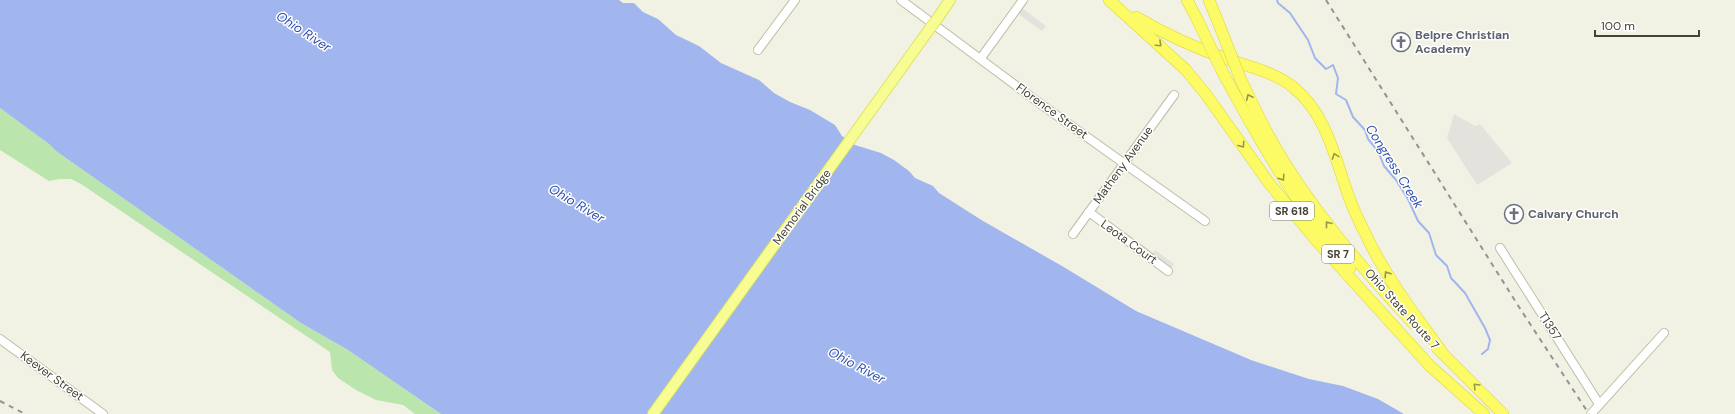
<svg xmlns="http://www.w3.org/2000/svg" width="1735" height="414" font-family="'DM Sans',sans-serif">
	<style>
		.green { fill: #bae6ad }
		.parking { fill: #e3e2dd }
		.water { fill: #a1b5ef }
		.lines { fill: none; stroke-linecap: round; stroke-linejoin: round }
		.stream { stroke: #a1b5ef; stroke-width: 2 }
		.minor-casing { stroke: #bdbda7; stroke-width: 10 }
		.major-casing { stroke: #dee263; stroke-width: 12 }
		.highway-casing { stroke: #dbd535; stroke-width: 12 }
		.minor { stroke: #fff; stroke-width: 8 }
		.major { stroke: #f8fd93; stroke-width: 10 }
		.highway { stroke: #fcfb66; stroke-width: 11 }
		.rail { stroke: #949494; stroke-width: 2; stroke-dasharray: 5 5; stroke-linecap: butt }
		.major-bridge-casing { stroke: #dee263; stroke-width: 12; stroke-linecap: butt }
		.highway-bridge-casing { stroke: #dbd535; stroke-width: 12; stroke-linecap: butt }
		.major-bridge { stroke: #f8fd93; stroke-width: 10 }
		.highway-bridge { stroke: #fcfb66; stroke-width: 11 }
		.oneway { stroke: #97964a }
		.labels { text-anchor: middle; stroke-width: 3; stroke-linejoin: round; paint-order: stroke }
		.shield { fill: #fff; stroke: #7c7b71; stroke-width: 1 }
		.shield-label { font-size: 11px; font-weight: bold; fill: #444334 }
		.worship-label { font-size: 12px; font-weight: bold; fill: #5b616d; stroke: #fff; text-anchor: start }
		.street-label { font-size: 12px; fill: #444334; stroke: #fff }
		.water-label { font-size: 13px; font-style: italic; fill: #2f4fae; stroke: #fff }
	</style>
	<rect width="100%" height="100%" fill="#f2f2e4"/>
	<polygon class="green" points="0,108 49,144 56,151 301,323 348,350 441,414 415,414 403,405 376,400 356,390 338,378 332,370 330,352 81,184 71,179 60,179 49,181 0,150"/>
	<g class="parking">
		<polygon points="1022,8 1046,26 1042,31 1018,14"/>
		<polygon points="1454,114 1475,126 1480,124 1512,163 1477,185 1447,138"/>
		<polygon points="1122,230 1153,253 1155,250 1174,264 1170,269 1118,231"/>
	</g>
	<polygon class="water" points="0,0 619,0 623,3 634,3 643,12 658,19 676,35 699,46 721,63 759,80 774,93 790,102 810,110 835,125 842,136 855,145 881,153 894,160 909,171 915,178 933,186 939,193 983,221 1062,266 1136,311 1251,360 1309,379 1343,386 1378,399 1404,414 441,414 348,350 301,323 56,151 49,144 0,108"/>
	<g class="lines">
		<polyline class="stream" points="1277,0 1278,3 1290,13 1308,40 1315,58 1326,69 1333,65 1338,78 1336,94 1346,100 1353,117 1365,130 1368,139 1378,151 1384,166 1396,180 1408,199 1418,221 1429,233 1436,255 1447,266 1451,278 1465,293 1485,328 1490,340 1488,349 1482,354"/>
		<defs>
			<g id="minor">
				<polyline points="901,0 1042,105 1205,221"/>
				<polyline points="758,50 795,0"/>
				<polyline points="981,58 1023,0"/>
				<polyline points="1089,212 1168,271"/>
				<polyline points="1073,234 1174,95"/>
				<polyline points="1500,248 1599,404"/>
				<polyline points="0,339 103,414"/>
				<polyline points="1591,414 1664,333"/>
			</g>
			<g id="major">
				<polyline points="937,19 950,0"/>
				<polyline points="653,414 931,27"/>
			</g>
			<g id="highway">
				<polyline points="1109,0 1185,69 1205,93 1269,183 1315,239 1430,366 1484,414"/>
				<polyline points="1187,0 1197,19"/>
				<polyline points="1209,0 1220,27"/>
				<path d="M1136,17C1165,34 1195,48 1227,59C1250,67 1274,72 1293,87C1327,114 1335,159 1349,197C1353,209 1359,221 1365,233C1385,276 1414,314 1442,352"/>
				<path d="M1222,71C1260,142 1297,207 1350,268"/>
				<path d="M1240,78C1250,98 1259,118 1270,138C1307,205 1361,267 1413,323"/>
				<polyline points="1437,348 1503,414"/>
			</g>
		</defs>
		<use href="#minor" class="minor-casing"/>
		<use href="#major" class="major-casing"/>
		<use href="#highway" class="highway-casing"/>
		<use href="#minor" class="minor"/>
		<use href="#major" class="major"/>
		<use href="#highway" class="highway"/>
		<g class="rail">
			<polyline points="1326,0 1519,307 1589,414"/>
			<polyline points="0,401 25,414"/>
		</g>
		<defs>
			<polyline id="major-bridge" points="931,27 937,19"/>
			<g id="highway-bridge">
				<polyline points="1197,19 1222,71"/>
				<polyline points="1220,27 1240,78"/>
			</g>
		</defs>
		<use href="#major-bridge" class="major-bridge-casing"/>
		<use href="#highway-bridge" class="highway-bridge-casing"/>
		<use href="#major-bridge" class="major-bridge"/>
		<use href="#highway-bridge" class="highway-bridge"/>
	</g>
	<defs><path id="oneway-chevron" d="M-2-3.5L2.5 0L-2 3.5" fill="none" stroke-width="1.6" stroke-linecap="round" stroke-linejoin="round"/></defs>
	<g class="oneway">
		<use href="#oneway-chevron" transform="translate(1159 44) rotate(43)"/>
		<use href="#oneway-chevron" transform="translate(1249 97) rotate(-115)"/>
		<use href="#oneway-chevron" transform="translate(1242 145) rotate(54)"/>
		<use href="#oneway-chevron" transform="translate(1335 156) rotate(-110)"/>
		<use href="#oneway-chevron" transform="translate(1282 178) rotate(57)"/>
		<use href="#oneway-chevron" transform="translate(1328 224) rotate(-128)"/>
		<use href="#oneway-chevron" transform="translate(1387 274) rotate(-123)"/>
		<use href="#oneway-chevron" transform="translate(1476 386) rotate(-135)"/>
	</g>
	<defs>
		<symbol id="church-ring" viewBox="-11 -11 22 22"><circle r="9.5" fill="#fff" stroke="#6b7280" stroke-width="1.5"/><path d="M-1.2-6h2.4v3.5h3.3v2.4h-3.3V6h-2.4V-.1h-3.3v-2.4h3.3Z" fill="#6b7280"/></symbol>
	</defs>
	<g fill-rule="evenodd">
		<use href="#church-ring" x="1390" y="31" width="22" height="22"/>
		<use href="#church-ring" x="1503" y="203" width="22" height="22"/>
	</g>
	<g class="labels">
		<g class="shield">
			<rect x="1270" y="202" width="44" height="18" rx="3"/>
			<rect x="1322" y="245" width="32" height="18" rx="3"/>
		</g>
		<g class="shield-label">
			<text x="1292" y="215">SR 618</text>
			<text x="1338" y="258">SR 7</text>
		</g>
		<g class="worship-label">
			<text x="1415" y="39">Belpre Christian<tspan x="1415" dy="14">Academy</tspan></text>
			<text x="1528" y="218">Calvary Church</text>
		</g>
		<g class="street-label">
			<text transform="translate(1052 111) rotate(36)" y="4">Florence Street</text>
			<text transform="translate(1123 165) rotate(-54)" y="4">Matheny Avenue</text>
			<text transform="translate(802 207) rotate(-54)" y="4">Memorial Bridge</text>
			<text transform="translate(1129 242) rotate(36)" y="4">Leota Court</text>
			<text transform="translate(1402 309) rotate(48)" y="4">Ohio State Route 7</text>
			<text transform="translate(1550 326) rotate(57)" y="4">T1357</text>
			<text transform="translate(52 376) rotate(36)" y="4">Keever Street</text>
		</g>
		<g class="water-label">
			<text transform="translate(304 31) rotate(33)" y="5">Ohio River</text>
			<text transform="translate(1395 166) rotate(58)" y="5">Congress Creek</text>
			<text transform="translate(577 203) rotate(31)" y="5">Ohio River</text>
			<text transform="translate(857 365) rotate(28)" y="5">Ohio River</text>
		</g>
	</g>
	<path d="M1595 30v6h104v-6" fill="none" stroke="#444334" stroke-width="2"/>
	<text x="1601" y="30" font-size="12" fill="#444334" stroke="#ffffff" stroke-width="3" paint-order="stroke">100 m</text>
</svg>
